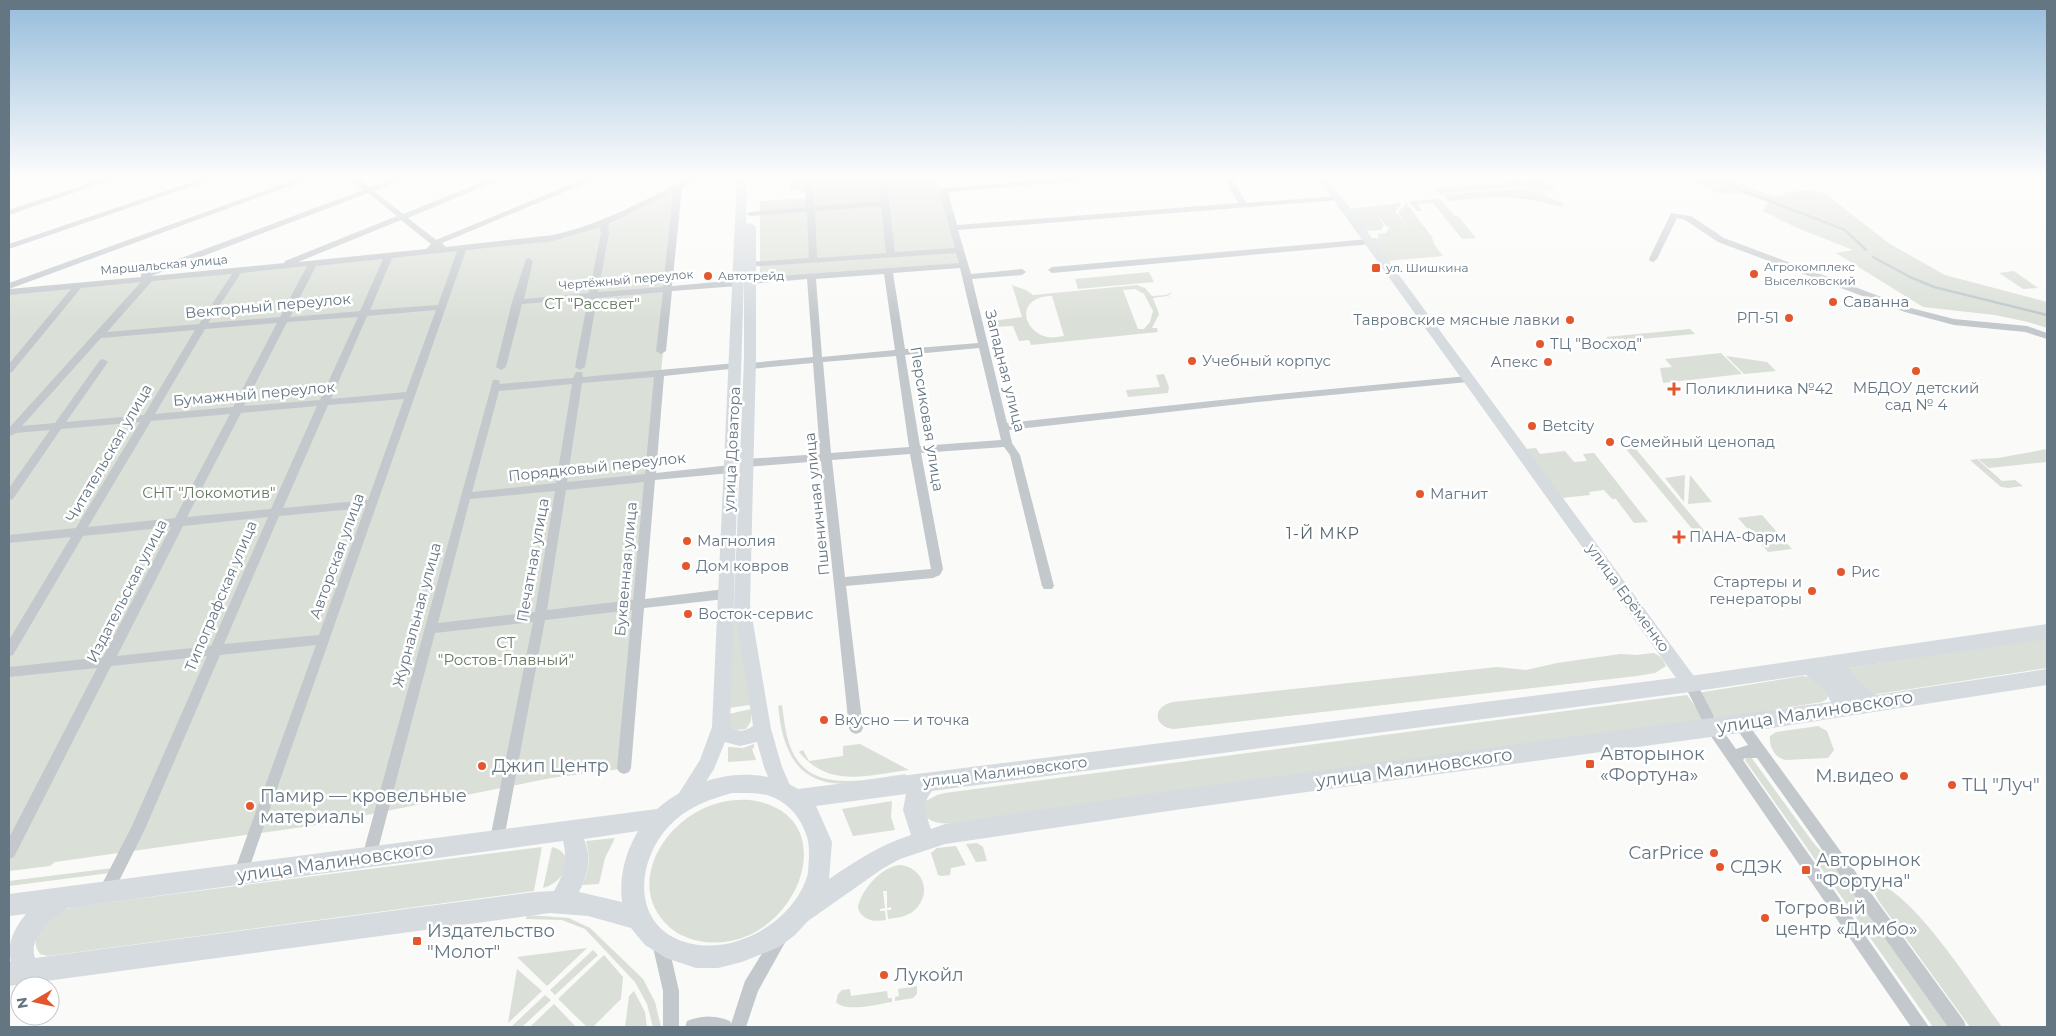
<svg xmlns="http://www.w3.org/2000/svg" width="2056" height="1036" font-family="Montserrat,sans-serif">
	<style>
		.green { fill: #dadfd7; fill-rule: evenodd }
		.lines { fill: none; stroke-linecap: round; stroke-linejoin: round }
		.stream { stroke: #bbc7cb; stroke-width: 2.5 }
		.minor { fill: #c3c8cc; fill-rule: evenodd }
		.major { fill: #d6dbdf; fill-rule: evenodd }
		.highway { fill: #d6dbdf; fill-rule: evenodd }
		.poi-dot { fill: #e4572e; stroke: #fff; stroke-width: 2 }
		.labels { text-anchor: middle; stroke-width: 5; stroke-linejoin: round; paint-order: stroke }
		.far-street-label { font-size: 12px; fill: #657683; stroke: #fff }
		.far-poi-label { font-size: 12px; fill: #657683; stroke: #fff; text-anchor: start }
		.poi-label { font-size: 15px; fill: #657683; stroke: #fff; text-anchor: start }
		.park-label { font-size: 15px; fill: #687a64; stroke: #fff }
		.street-label { font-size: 15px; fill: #657683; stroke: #fff }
		.neighbourhood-label { font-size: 16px; letter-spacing: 1px; fill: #57646e; stroke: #fff }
		.near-street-label { font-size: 18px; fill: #657683; stroke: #fff }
		.near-poi-label { font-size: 18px; fill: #657683; stroke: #fff; text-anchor: start }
	</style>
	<rect width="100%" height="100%" fill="#fafaf8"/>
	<g class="green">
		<polygon points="778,177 937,177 961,266 760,281 760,201 808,198 808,193 801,193 800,189 790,190 790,180 778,180"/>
		<polygon points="1682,177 1728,177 1773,197 1791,192 1807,190 1824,193 1890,244 1945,275 2047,302 2047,328 2028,322 1995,315 1923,307 1836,253 1853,250 1795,227 1763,211 1768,202 1743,194 1718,193"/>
		<polygon points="1543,180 1556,190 1543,191 1547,195 1528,187 1521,181"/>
		<polygon points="1520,181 1525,186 1440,194 1435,188"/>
		<polygon points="680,184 661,372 628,768 551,778 317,825 55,862 50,866 9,871 9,293 558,236 599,222"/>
		<path d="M1527,188L1565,204L1561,207C1519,194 1491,197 1448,201L1444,195Z"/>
		<polygon points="1440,199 1455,216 1458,216 1476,238 1462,239 1433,203 1418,204 1422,211 1417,211 1409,201"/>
		<polygon points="1402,203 1395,212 1407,226 1398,213 1406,203 1432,237 1434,244 1443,256 1387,261 1371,238 1379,238 1377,234 1386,233 1390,227 1387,227 1377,214 1384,225 1381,230 1365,231 1349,209"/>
		<polygon points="2014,271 2038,288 2023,289 1999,273"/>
		<polygon points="1149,272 1154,282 1078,289 1075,279"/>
		<path d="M1012,285L1026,290L1033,295L1137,285L1145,288L1152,296L1166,295L1172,292L1168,296L1174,298L1167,296L1153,298L1159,314L1152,328H1157L1158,332L1031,345L1029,340L1019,341L1013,326L994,327L992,321L1022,317ZM1135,289L1144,294L1153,311L1150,322L1144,329H1138L1123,290ZM1052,296L1064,336C1058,337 1052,338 1047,337C1019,329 1018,296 1052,296Z"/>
		<polygon points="1690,329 1695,334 1610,342 1606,337"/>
		<polygon points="1721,353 1742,374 1663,383 1660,368 1672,367 1665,359"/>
		<polygon points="1726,356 1767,362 1776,371 1744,374"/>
		<polygon points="1164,374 1169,387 1168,393 1128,397 1126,390 1160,387 1156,375"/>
		<polygon points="1536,448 1540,454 1565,451 1574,462 1587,461 1583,454 1594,453 1648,522 1634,523 1616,499 1612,499 1604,490 1589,492 1590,495 1562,498 1526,449"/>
		<polygon points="1635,448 1708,535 1698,536 1626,449"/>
		<polygon points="2047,449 2047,462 1989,468 1978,459 1998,458"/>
		<polygon points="1977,459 2002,481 2015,480 2023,486 2008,488 2001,487 1970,460"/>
		<polygon points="1685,475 1684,502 1665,478"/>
		<polygon points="1690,475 1712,502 1688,504"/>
		<polygon points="1762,515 1792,549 1768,552 1738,518"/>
		<polygon points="732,607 737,607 750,705 729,708"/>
		<polygon points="2047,638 2047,668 1871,695 1846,672 1848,668"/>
		<path d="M1653,653C1660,655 1663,659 1666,666L1655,673L1637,676L1174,729C1155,728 1150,707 1173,702L1497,667L1526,670L1557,663L1620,654L1637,655Z"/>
		<path d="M1803,676C1817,677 1822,684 1828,695L1827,699L1822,702L1716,719L1697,693Z"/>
		<path d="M1687,695L1705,720L968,821C954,823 935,827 925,816L926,801L937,795L945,793Z"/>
		<path d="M782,705C784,718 785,731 789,743C806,797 865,779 906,774L905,778C861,783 805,799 786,744C781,732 780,719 778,706Z"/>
		<polygon points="751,709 751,721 746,729 736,730 730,725 729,714"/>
		<path d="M1818,726L1827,731L1834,750L1828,758L1785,760C1774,757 1769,746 1770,736L1776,732Z"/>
		<polygon points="754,744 754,748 752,749 756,760 728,762 728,747 743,748"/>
		<path d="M860,744L909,770C867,775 830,789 799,752L803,750L809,761L843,756V746Z"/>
		<polygon points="1751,757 1812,841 1846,881 1950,1027 1933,1027 1745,760 1746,758"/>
		<path d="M749,800C853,812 794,959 699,941C683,938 670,930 661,918C633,882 660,833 695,813C712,803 730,799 749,800Z"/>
		<polygon points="892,801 891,817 895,830 853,836 842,809"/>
		<path d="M615,838L605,858L599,884L582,885C590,870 590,857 586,841Z"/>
		<polygon points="977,843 983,847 987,861 976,862 966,844"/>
		<polygon points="956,846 966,865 951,868 950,875 942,876 938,875 931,853 937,848"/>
		<path d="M542,847L534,891L48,956L40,954C35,947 34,941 38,933L62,911L72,907Z"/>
		<path d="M552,847C579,854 564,883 543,888Z"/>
		<path d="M900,865C926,868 933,898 911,913C904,917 895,918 888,919L887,910H891V907L887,908V891H883L885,908L880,909V911H885L886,920C875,922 862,921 858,908C860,891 882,866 900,865Z"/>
		<polygon points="113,868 110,873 9,886 9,881"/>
		<path d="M1876,883C1915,894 1976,992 2002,1027H1970L1878,900L1872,886Z"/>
		<polygon points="527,915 569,918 590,928 643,979 655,1002 661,1027 653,1027 647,1004 635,982 585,929 562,920 526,919"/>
		<polygon points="587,948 547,986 517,957"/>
		<polygon points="593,950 598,955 555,995 550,990"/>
		<polygon points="604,955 623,977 621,999 593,1027 587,1027 558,999"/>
		<polygon points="517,969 542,991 508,1023"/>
		<polygon points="917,986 917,994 913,998 895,1001 895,997 899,996 898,989"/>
		<path d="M850,989L851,996L887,991L888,998H892V1002C878,1004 846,1013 836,1002L838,994L842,990Z"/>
		<polygon points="634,991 645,1012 647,1027 625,1027 629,996"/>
		<polygon points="545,995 551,1000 522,1027 511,1027"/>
		<polygon points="554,1004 576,1027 530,1027"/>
	</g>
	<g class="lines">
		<g class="stream">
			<polyline points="1723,183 1845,230 1866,250"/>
			<polyline points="1873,257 1910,277 1934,287 2047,315"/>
		</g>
		<g class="minor">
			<polygon points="13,177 26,177 9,183 9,179"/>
			<polygon points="108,177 120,177 9,215 9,210"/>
			<polygon points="207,177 219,177 9,249 9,244"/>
			<polygon points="302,177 314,177 9,289 9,283"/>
			<path d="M348,177H357L370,187L396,177H408L374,191L403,214L495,177H506L408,218L436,240L589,177H600L442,243L446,247L553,235C603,224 646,199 692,177H702L682,188L672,286L738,280L742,283L738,286L672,291L666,351L661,354L656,351L663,292L597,298L585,367L580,370L575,367L588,299L522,304L506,367L501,370L496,367L512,302L526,259L529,258L533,261L524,299L589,293L601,233L600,227L553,241L466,250L245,880L240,882L235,880L233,875L316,645L220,655L145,829L111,897L106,899L101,897L98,892L132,826L207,656L111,666L14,857L9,859V838L97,668L9,677V667L103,657L171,527L83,536L13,655L9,656V640L71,537L9,543V535L76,528L140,422L61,429L13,499L9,500V488L50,430L16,433L10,436L9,428L141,282L81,288L12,372L9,373V364L71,289L9,295V289L141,277V273L363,190ZM673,192L663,287L598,292L609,233L608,224ZM368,193L397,216L285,261L284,263L151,276ZM401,220L431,244L426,249L298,262ZM457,251L438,305L370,310L392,258ZM383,259L360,311L290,317L316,266ZM307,266L280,317L208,323L241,273ZM232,274L199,324L107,332L152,281ZM436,310L406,392L331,399L367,316ZM358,317L320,400L244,406L287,322ZM277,323L233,407L155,414L205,329ZM195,330L144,415L66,422L108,362L103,359L100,360L55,423L22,426L101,338ZM404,399L368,500L283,508L328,405ZM317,406L271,509L187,517L241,413ZM230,414L175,518L88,527L151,421ZM365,508L319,635L224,644L279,516ZM268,517L211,646L117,656L183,526Z"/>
			<path d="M805,177H813L814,206L881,201L878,177H886L895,252L955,248L939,190L943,188L1074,177H1109L1105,179L948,192L957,225L1238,203L1224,177H1232L1246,203L1338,196L1342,198L1338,200L958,230L971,274L1022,269L1026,272L1022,275L972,279L1007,423L1258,396L1468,376L1473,379L1468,382L1258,402L1009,430L1012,443L1020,455L1054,586L1052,589H1044L1042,586L1010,455L1004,447L921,453L943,569L940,575L933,578L846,586L863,728L861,732L856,734L851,732L849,728L821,461L746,467L741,463L746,459L820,454L813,363L750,369L745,366L750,363L813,357L807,279L750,284L746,281L750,278L959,263L956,253L747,267V263L750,262L809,258L807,212L750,216L746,214L750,212L806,207ZM881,206L886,253L817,258L815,211ZM960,268L978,343L905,349L893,273ZM884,274L895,350L822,357L816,279ZM979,348L1001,440L920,446L905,355ZM896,356L909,447L831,453L823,362ZM910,454L931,569L845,577L832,460Z"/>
			<polygon points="1671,213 1691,216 1724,238 1911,308 1954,319 2027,326 2047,333 2047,339 2025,332 1954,325 1905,312 1718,242 1685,220 1677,218 1657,259 1653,262 1650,261 1649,259"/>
			<polygon points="1369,239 1373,242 1372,244 1052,273 1048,270 1052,267"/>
			<path d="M736,363L739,364L741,366L739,368L664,376L656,473L731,465L736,469L731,473L655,480L645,599L725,589L729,591L731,594L729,597L725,599L644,608L631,768L629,772L624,774L619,772L617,768L632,610L545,620L504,839L502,844L497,846L492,844L490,839L533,622L435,633L376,857L374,862L369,864L364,862L362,857L493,380H499L500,384L573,378L576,372H582L583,377ZM654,377L645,474L567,482L582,383ZM572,384L556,483L472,492L499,391ZM644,482L633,600L547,610L566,490ZM555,491L535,612L438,623L470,499Z"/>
			<polygon points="1690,679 1695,680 1718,724 1736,749 1748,745 1733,724 1735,720 1740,718 1745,720 1964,1021 1966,1027 1948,1027 1757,758 1745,758 1743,760 1929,1027 1911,1027 1708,732 1684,684 1685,680"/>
			<path d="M779,931L784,934L787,939L758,991L746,1027H685L687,1021C702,1015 715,1015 730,1021L731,1024L745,981L774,934Z"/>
			<polygon points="660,935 665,938 668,943 679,991 679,1027 663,1027 663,991 652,943 655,938"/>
		</g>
		<g class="major">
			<path d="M737,177H747L746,224L750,223L756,226V359L750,605L771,729L782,767L793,792L791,798L784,800L777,798L764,767L757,742L740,746L725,742L714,769L690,807L683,809L676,807L674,801L700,760L712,727ZM744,275V359L734,605L753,726C744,732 737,733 730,725Z"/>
			<polygon points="1317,177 1327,177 1696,679 1699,684 1696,689 1690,691 1684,689"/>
		</g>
		<path class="highway" d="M2047,624V639L1848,668L1857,680L1876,695L2047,669V685L1740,733L1175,810L945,844L900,859L882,869L808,921L795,935L779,947L742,962L718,968H696L666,958L645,945L631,928L588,916L550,913L9,986V962L11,961C6,944 15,927 26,914L9,916V894L657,809C695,776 754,762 798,789L1690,676ZM1806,675L1824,689L1831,702L1175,790L945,824L931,829C926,816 922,802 932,791L1690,692ZM732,793C744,793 758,792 770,796C785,801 798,814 804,829C809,840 809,846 809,858C808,864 809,871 807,877C792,923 734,955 688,943C631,928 635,862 669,826C686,808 709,799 732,793ZM906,794L903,810L911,835C880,845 856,861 829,879L832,842L816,806ZM638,831C625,853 619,877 622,902L579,892C588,874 592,858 584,839ZM563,841C568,861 564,874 554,891L535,892L35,958C28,936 52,920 68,908Z"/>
	</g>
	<linearGradient id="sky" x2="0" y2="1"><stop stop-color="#96bcdc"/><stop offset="0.55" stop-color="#fdfdfc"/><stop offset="1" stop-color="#fdfdfc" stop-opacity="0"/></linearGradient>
	<rect width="2056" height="322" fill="url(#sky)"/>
	<g class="poi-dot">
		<rect x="1371" y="263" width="10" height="10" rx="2.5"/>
		<circle cx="1754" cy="274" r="5"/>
		<circle cx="708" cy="276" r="5"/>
		<circle cx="1833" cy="302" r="5"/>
		<circle cx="1789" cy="318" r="5"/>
		<circle cx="1570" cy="320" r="5"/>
		<circle cx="1540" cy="344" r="5"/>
		<circle cx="1192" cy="361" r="5"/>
		<circle cx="1548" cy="362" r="5"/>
		<circle cx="1916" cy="371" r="5"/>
		<path d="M1671.5 381.5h5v5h5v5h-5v5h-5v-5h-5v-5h5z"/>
		<circle cx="1532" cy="426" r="5"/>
		<circle cx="1610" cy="442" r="5"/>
		<circle cx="1420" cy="494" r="5"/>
		<path d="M1676.5 529.5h5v5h5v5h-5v5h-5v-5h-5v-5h5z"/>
		<circle cx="687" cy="541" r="5"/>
		<circle cx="686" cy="566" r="5"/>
		<circle cx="1841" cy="572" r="5"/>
		<circle cx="1812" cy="591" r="5"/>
		<circle cx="688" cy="614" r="5"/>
		<circle cx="824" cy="720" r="5"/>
		<rect x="1585" y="759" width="10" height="10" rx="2.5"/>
		<circle cx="482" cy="766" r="5"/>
		<circle cx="1904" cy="776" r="5"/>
		<circle cx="1952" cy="785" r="5"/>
		<circle cx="250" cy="806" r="5"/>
		<circle cx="1714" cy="853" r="5"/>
		<circle cx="1720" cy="867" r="5"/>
		<rect x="1801" y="865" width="10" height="10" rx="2.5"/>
		<circle cx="1765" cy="918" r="5"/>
		<rect x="412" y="936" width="10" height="10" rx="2.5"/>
		<circle cx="884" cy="975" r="5"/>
	</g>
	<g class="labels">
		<g class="far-street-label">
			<text transform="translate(164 265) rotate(-5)" y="4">Маршальская улица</text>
			<text transform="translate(626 280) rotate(-5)" y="4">Чертёжный переулок</text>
		</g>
		<g class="far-poi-label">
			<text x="1764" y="271">Агрокомплекс<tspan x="1764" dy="14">Выселковский</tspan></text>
			<text x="1386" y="272">ул. Шишкина</text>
			<text x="718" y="280">Автотрейд</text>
		</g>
		<g class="poi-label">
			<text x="1843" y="307">Саванна</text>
			<text x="1779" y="323" text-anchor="end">РП-51</text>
			<text x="1560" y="325" text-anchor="end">Тавровские мясные лавки</text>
			<text x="1550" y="349">ТЦ "Восход"</text>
			<text x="1202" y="366">Учебный корпус</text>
			<text x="1538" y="367" text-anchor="end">Апекс</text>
			<text x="1916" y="393" text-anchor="middle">МБДОУ детский<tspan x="1916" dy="17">сад № 4</tspan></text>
			<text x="1685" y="394">Поликлиника №42</text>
			<text x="1542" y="431">Betcity</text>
			<text x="1620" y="447">Семейный ценопад</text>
			<text x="1430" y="499">Магнит</text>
			<text x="1689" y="542">ПАНА-Фарм</text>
			<text x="697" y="546">Магнолия</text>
			<text x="696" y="571">Дом ковров</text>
			<text x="1851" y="577">Рис</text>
			<text x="1802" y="587" text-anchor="end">Стартеры и<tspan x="1802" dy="17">генераторы</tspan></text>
			<text x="698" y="619">Восток-сервис</text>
			<text x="834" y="725">Вкусно — и точка</text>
		</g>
		<g class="park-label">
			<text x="592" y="309">СТ "Рассвет"</text>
			<text x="209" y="498">СНТ "Локомотив"</text>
			<text x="506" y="648">СТ<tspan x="506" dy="17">"Ростов-Главный"</tspan></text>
		</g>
		<g class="street-label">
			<text transform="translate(268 306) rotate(-5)" y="5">Векторный переулок</text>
			<text transform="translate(1005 371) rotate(76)" y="5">Западная улица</text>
			<text transform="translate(254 394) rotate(-5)" y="5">Бумажный переулок</text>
			<text transform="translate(927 419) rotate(81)" y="5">Персиковая улица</text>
			<text transform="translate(732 449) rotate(-87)" y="5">улица Доватора</text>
			<text transform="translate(109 453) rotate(-60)" y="5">Читательская улица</text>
			<text transform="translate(597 467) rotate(-6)" y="5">Порядковый переулок</text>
			<text transform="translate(817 504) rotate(-96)" y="5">Пшеничная улица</text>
			<text transform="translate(337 556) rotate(-70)" y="5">Авторская улица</text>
			<text transform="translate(533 560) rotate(-80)" y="5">Печатная улица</text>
			<text transform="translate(626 569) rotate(-85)" y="5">Буквенная улица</text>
			<text transform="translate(127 591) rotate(-63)" y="5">Издательская улица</text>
			<text transform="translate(221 596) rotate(-67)" y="5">Типографская улица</text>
			<text transform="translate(1628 598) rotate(54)" y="5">улица Ерёменко</text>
			<text transform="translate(417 615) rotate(-75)" y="5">Журнальная улица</text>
			<text transform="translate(1005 772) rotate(-7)" y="5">улица Малиновского</text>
		</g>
		<g class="neighbourhood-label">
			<text x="1323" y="539">1-Й МКР</text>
		</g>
		<g class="near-street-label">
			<text transform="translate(1815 712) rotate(-9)" y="6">улица Малиновского</text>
			<text transform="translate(1414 768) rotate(-8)" y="6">улица Малиновского</text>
			<text transform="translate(335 862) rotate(-8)" y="6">улица Малиновского</text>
		</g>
		<g class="near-poi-label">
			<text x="1600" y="760">Авторынок<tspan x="1600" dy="21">«Фортуна»</tspan></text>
			<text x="492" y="772">Джип Центр</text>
			<text x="1894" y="782" text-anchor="end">М.видео</text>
			<text x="1962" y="791">ТЦ "Луч"</text>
			<text x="260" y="802">Памир — кровельные<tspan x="260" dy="21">материалы</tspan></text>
			<text x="1704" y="859" text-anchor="end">CarPrice</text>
			<text x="1816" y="866">Авторынок<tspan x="1816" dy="21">"Фортуна"</tspan></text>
			<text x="1730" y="873">СДЭК</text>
			<text x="1775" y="914">Тогровый<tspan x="1775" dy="21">центр «Димбо»</tspan></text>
			<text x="427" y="937">Издательство<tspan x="427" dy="21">"Молот"</tspan></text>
			<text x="894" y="981">Лукойл</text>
		</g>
	</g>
	<rect width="2056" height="1036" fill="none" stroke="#657683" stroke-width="20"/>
	<g transform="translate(35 1001) rotate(261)"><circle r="24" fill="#ffffff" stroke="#c1c8cd"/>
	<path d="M0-4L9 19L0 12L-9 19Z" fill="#e4572e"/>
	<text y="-8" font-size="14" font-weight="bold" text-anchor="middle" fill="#657683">N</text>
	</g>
</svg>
